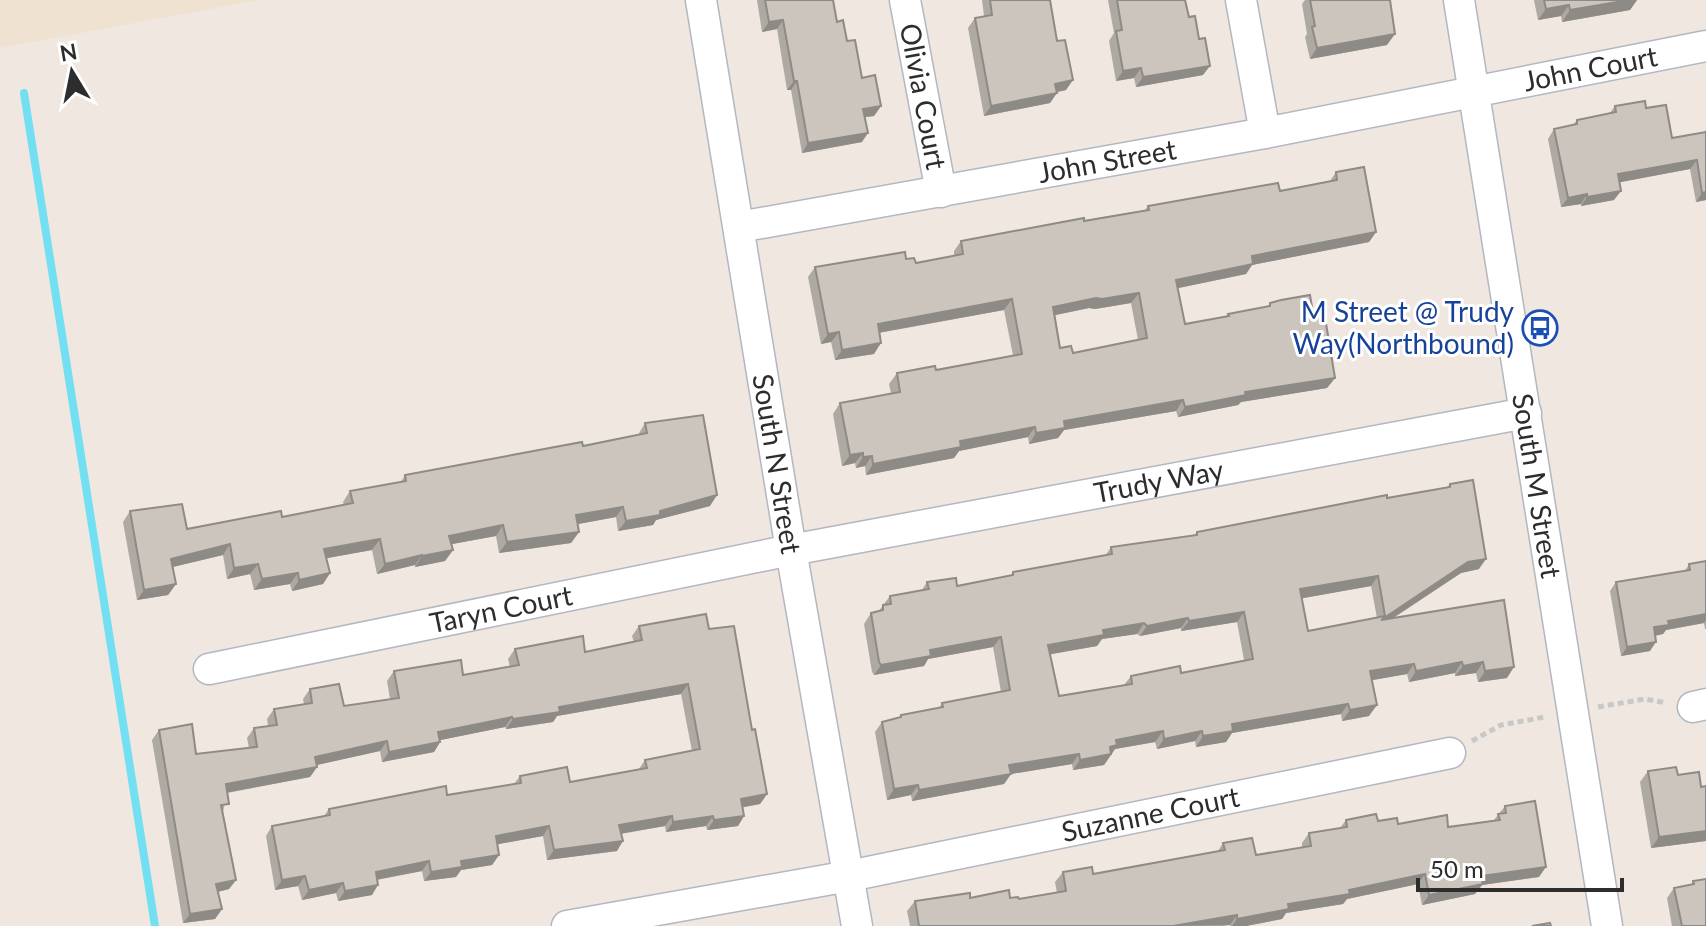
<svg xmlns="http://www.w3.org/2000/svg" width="1706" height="926" font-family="Lato,sans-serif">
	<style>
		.education { fill: #f0e2d0 }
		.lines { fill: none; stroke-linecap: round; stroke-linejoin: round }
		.stream { stroke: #72dff2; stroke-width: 8 }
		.street-casing { stroke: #b3b7c1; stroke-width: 33 }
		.path { stroke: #c8c8c8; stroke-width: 5; stroke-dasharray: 6 4; stroke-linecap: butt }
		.street { stroke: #fff; stroke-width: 30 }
		.wall { fill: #afa9a3; fill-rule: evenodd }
		.shaded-wall { fill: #8e8a85 }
		.building { fill: #cbc5be; stroke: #8e8a85; stroke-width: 2; fill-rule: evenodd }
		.labels { text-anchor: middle; stroke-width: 6; stroke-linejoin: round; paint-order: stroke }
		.street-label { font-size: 28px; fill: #2d2d2d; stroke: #fff }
		.transit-label { font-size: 28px; fill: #164399; stroke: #fff; text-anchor: end }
	</style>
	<rect width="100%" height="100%" fill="#efe7e0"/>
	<polygon class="education" points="0,0 259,0 0,48"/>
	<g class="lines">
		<polyline class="stream" points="24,93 155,926"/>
		<defs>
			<g id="street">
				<path id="s1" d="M701,0L791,550L857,926"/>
				<path id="s2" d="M905,0L941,192"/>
				<polyline points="1241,0 1265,133"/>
				<path id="s3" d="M1459,0L1607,926"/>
				<path id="s4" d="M739,227L1265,133L1706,46"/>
				<path id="s5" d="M209,669L791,550L1526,413"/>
				<polyline points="1693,707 1706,704"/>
				<path id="s6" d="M567,926L849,876L1450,753"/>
			</g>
		</defs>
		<use href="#street" class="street-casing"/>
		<g class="path">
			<polyline points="1598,707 1645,699 1667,703"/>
			<polyline points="1472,741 1501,725 1545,717"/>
		</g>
		<use href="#street" class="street"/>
	</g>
	<g class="wall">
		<polygon points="757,0 833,0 837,22 847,41 862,78 881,106 874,116 865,117 862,142 802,153 791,90 787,90 777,29 762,32"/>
		<polygon points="982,0 1050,0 1066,90 1057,92 1050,103 984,116 968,28 975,18 984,16"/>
		<polygon points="1108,0 1185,0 1203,75 1136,87 1134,78 1116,81 1109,41 1114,33"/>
		<polygon points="1305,0 1390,0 1387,45 1310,59 1305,37 1307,34 1302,4"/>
		<polygon points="1534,0 1637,0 1630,10 1562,22 1561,16 1538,20"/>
		<polygon points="1615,106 1646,108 1672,138 1705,133 1706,129 1706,200 1696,202 1690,169 1619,182 1614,200 1581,206 1581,204 1561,207 1548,139 1554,129 1573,125 1577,120 1610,113"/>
		<path d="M1336,172L1376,232L1369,242L1252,265L1246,274L1178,288L1185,324L1226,317L1228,314L1268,306L1270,303L1313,313L1335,378L1327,388L1241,402L1238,405L1178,417L1176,411L1064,430L1058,438L1029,444L1028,437L959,451L954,458L866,475L865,466L856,468L855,463L842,466L833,414L840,403L891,393L889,384L897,373L936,370L1013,355L1004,310L879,333L874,354L835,360L831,342L821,344L808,277L815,267L906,259L916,263L954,256V251L961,241L1145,210L1148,206L1280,191L1330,181ZM1131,303L1138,340L1073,353L1060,348L1055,315L1089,308L1095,309Z"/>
		<polygon points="645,423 710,506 656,520 653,525 618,531 616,517 577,524 579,532 571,543 499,553 496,536 451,544 453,550 445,561 415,567 415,565 377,574 372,550 326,558 330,573 323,584 292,591 290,584 254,590 250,574 227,579 223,555 173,567 176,584 168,595 137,600 123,522 130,511 187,529 282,517 344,505 343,502 350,491 401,482 405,475 583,446 638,435"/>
		<path d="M1450,484L1479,569L1461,573L1392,619L1504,600L1507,678L1478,682L1476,673L1455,676V673L1409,682L1407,674L1371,680L1369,716L1342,721L1341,714L1232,733L1226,742L1196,747L1195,741L1157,749L1155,742L1115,749L1104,765L1073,770L1072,764L1011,774L1004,784L912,801L911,795L887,800L875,732L882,722L899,718L901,715L939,708L942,703L1001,692L993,647L928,659L924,666L874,675L872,672L864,624L871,613L878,612L890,596L922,590L927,582L957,586L1011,575L1013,572L1105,556L1111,547L1194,535L1197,532L1447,487ZM1371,586L1377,618L1308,631L1302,598ZM1237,622L1244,660L1181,673L1131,676L1124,685L1059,696L1050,654L1097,646L1102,639L1137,634L1140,636L1181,628V631Z"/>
		<polygon points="1706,561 1706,629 1705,629 1704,623 1666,630 1663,634 1655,636 1650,651 1621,656 1610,591 1616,582 1685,571 1689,564"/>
		<polygon points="639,626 709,629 752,730 767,794 760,804 743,807 744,816 738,826 707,830 706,826 666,832 665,826 621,834 617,851 547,860 543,836 497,844 499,855 492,865 461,870 456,877 424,881 422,871 377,880 372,895 338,901 336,893 302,900 298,886 275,890 266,836 272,826 324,816 329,809 447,795 514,784 520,776 570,782 639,769 645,760 692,751 681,694 557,716 553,722 506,729 505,727 440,740 440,742 434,752 382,762 380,751 316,765 317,767 310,777 227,793 223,812 236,880 229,889 218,892 222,909 215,919 183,923 152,740 159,730 196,754 249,748 247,738 254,728 268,726 267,719 274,709 304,704 303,699 310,689 344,706 390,699 387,681 394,671 463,675 510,667 508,659 515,649 585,652 634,642 632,636"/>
		<polygon points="1648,771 1678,775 1701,787 1706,786 1706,841 1651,848 1640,782"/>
		<polygon points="1505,806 1539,877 1482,885 1475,894 1422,905 1418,884 1347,899 1343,904 1286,913 1282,919 1246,926 1230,926 1230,925 1223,926 910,926 907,911 915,901 970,898 1010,898 1019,899 1057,893 1055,882 1063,872 1093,874 1218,851 1223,843 1256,855 1302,847 1302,843 1309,833 1340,828 1346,820 1448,827 1494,820"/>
		<polygon points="1693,881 1706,926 1672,926 1667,898 1674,888 1691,885"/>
	</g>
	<g class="shaded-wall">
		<polygon points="1629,0 1637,0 1630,10 1562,22 1570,10"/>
		<polygon points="1569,5 1561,16 1538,20 1546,9"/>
		<polygon points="783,20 777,29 762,32 769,22"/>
		<polygon points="1395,34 1387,45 1310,59 1317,48"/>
		<polygon points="1210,66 1203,75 1136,87 1143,77"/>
		<polygon points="1141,68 1134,78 1116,81 1123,71"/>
		<polygon points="1073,80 1066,90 1048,94 1055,84"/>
		<polygon points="794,81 797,81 791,90 787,90"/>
		<polygon points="1057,93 1050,103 984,116 991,106"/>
		<polygon points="881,106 874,116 857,118 863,109"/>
		<polygon points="868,133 862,142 802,153 808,143"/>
		<polygon points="1697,160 1690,169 1611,184 1618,174"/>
		<polygon points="1621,191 1614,200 1581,206 1587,197"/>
		<polygon points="1706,192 1706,200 1696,202 1702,193"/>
		<polygon points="1587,194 1581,204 1561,207 1568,198"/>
		<polygon points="1376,232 1369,242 1252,265 1246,274 1169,290 1176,280 1252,256"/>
		<polygon points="1139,293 1131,303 1095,309 1089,308 1046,317 1053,307 1096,298"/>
		<polygon points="1012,299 1004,310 871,334 878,324"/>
		<polygon points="839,332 831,342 821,344 828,334"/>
		<polygon points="881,343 874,354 835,360 842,350"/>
		<polygon points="1335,378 1327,388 1241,402 1238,405 1178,417 1185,407 1245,392"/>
		<polygon points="1183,400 1176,411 1064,430 1058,438 1029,444 1036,433 1064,421"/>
		<polygon points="1035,427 1028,437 959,451 954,458 866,475 873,464 960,441"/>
		<polygon points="863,453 855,463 842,466 850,455"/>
		<polygon points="872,456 865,466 856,468 863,457"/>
		<polygon points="717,495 710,506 656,520 653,525 618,531 626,521"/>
		<polygon points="623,507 616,517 568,526 576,515"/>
		<polygon points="503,525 496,536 442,546 449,536"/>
		<polygon points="579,532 571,543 499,553 507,542"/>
		<polygon points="380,539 372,550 317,560 324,549"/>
		<polygon points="230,544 223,555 164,569 171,559"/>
		<polygon points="453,550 445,561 415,567 422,556"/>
		<polygon points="422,555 415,565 377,574 385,564"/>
		<polygon points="1486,559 1479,569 1461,573 1373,631 1381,620 1468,562"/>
		<polygon points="258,564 250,574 227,579 234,568"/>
		<polygon points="298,573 290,584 254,590 262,579"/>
		<polygon points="330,573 323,584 292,591 299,580"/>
		<polygon points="1378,576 1371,586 1293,600 1300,589"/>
		<polygon points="176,584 168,595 137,600 144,590"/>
		<polygon points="1244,612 1237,622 1181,631 1189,621"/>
		<polygon points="1706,614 1706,620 1704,623 1666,630 1663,634 1647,637 1654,627 1668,621"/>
		<polygon points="1188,618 1181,628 1140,636 1147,626"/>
		<polygon points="1144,623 1137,634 1102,639 1097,646 1041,656 1048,645 1103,630"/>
		<polygon points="1001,637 993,647 928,659 924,666 874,675 881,665 930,650"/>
		<polygon points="1656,642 1650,651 1621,656 1627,647"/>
		<polygon points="1462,662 1455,673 1409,682 1416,671"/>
		<polygon points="1483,662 1476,673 1455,676 1463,666"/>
		<polygon points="1414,664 1407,674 1362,682 1370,671"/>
		<polygon points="1514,667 1507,678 1478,682 1485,671"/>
		<polygon points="688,684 681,694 557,716 553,722 506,729 513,719 559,707"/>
		<polygon points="1348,704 1341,714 1232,733 1226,742 1196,747 1203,736 1232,724"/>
		<polygon points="1377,705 1369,716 1342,721 1350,710"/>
		<polygon points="512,717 505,727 431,742 438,732"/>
		<polygon points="1163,731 1155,742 1115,749 1104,765 1073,770 1080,760 1116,740"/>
		<polygon points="1202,731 1195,741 1157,749 1164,739"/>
		<polygon points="387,741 380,751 308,767 315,757"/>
		<polygon points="440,742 434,752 382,762 389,752"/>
		<polygon points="1079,754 1072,764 1011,774 1004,784 912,801 919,790 1009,765"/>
		<polygon points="317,767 310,777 219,794 226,784"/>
		<polygon points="918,785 911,795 887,800 894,789"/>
		<polygon points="767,794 760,804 734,809 741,799"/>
		<polygon points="672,816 665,826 612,835 619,825"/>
		<polygon points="713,816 706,826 666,832 673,822"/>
		<polygon points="744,816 738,826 707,830 714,820"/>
		<polygon points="549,826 543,836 489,846 496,836"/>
		<polygon points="1706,831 1706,841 1651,848 1659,837"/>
		<polygon points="623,841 617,851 547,860 554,850"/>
		<polygon points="499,855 492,865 461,870 456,877 424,881 431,872 461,861"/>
		<polygon points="429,861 422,871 369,881 376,872"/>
		<polygon points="1546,867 1539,877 1482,885 1475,894 1422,905 1429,895 1481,876"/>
		<polygon points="1425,874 1418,884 1347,899 1343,904 1286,913 1282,919 1246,926 1232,926 1237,919 1288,904 1349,890"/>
		<polygon points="305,876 298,886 275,890 282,880"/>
		<polygon points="236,880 229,889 209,894 216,884"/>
		<polygon points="343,883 336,893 302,900 309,890"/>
		<polygon points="378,885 372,895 338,901 345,891"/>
		<polygon points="222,909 215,919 183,923 190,914"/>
		<polygon points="1237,915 1230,925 1173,926"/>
	</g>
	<g class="building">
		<polygon points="765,0 833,0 837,22 843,20 847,41 855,40 862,78 875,75 881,106 863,109 868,133 808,143 797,81 794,81 783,20 769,22"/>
		<polygon points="990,0 1050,0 1057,41 1065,40 1073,80 1055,84 1057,93 991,106 975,18 992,15"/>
		<polygon points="1117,0 1185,0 1189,17 1195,16 1199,39 1205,38 1210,66 1143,77 1141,68 1123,71 1116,31 1122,30"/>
		<polygon points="1310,0 1390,0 1395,34 1317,48 1312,27 1315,26"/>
		<polygon points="1544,0 1629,0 1570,10 1569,5 1546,9"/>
		<polygon points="1645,101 1646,108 1666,105 1672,138 1706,132 1706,192 1702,193 1697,160 1618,174 1621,191 1587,197 1587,194 1568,198 1554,129 1577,124 1577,120 1616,112 1615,106"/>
		<path d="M1364,167L1376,232L1252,256L1253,264L1176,280L1185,324L1229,316L1228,314L1270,306V303L1281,300L1310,295L1313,313L1324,311L1335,378L1245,392L1246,395L1185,407L1183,400L1064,421L1065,428L1036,433L1035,427L960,441L961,447L873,464L872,456L863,457V453L850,455L840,403L900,392L897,373L935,366L936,370L1022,354L1012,299L878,324L881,343L842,350L839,332L828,334L815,267L905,252L906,259L914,258L916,263L963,254L961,241L1084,218V221L1149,210L1148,206L1278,183L1280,191L1337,180L1336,172ZM1139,293L1147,338L1073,353L1071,346L1060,348L1053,307L1096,298L1102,299Z"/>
		<polygon points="703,415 717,495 660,511 660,515 626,521 623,507 576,515 579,532 507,542 503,525 449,536 453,550 422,556 422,555 385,564 380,539 324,549 330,573 299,580 298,573 262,579 258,564 234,568 230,544 171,559 176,584 144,590 130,511 182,504 187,529 281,511 282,517 353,503 350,491 406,481 405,475 582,442 583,446 647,433 645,423"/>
		<path d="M1473,480L1486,559L1468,562L1381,620L1504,600L1514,667L1485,671L1483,662L1463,666L1462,662L1416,671L1414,664L1370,671L1377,705L1350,710L1348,704L1232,724L1233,731L1203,736L1202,731L1164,739L1163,731L1116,740L1117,745L1110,747L1111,754L1080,760L1079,754L1009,765L1011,774L919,790L918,785L894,789L882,722L901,717V715L943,707L942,703L1010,690L1001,637L930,650L931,656L881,665L879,662L871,613L883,610V605L891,604L890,596L929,589L927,582L956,578L957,586L1013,575V572L1112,554L1111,547L1197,535V532L1387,495V498L1450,487V484ZM1378,576L1385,616L1308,631L1300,589ZM1244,612L1253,659L1181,673L1180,666L1131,676L1132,684L1059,696L1048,645L1104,635L1103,630L1144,623L1147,626L1188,618L1189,621Z"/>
		<polygon points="1706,561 1706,614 1668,621 1669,625 1654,627 1656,642 1627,647 1616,582 1690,570 1689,564"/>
		<polygon points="706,614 709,629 734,626 752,730 755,729 767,794 741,799 744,816 714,820 713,816 673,822 672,816 619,825 623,841 554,850 549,826 496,836 499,855 461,861 462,867 431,872 429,861 376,872 378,885 345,891 343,883 309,890 305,876 282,880 272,826 330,815 329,809 446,786 447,795 521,783 520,776 567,767 570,782 647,768 645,760 700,749 688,684 559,707 560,712 513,719 512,717 438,732 440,742 389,752 387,741 315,757 317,767 226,784 229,804 221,805 236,880 216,884 222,909 190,914 159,730 192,724 196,754 257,747 254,728 277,725 274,709 312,703 310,689 339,684 344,706 399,698 394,671 461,660 463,675 519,665 515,649 583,636 585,652 642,640 639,626"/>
		<polygon points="1676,767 1678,775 1699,772 1701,787 1706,786 1706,831 1659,837 1648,771"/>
		<polygon points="1535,801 1546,867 1481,876 1483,884 1429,895 1425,874 1349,890 1350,894 1288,904 1289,909 1237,919 1237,915 1173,926 919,926 915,901 970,893 970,898 1009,890 1010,898 1018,897 1019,899 1066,891 1063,872 1092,867 1093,874 1225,850 1223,843 1252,838 1256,855 1311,846 1309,833 1347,827 1346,820 1376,814 1378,821 1397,818 1398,824 1447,815 1448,827 1500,820 1498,814 1506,813 1505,806"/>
		<polygon points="1706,879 1706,926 1682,926 1674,888 1694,884 1693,881"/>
		<polygon points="1550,923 1551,926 1532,926"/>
	</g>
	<defs>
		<symbol id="bus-ring" viewBox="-11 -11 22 22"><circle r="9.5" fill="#fff" stroke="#1a4fb4" stroke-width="1.5"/><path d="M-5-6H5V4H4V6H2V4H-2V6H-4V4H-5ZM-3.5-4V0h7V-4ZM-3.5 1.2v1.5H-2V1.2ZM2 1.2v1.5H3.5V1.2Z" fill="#1a4fb4"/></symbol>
	</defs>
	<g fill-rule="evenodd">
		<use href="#bus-ring" x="1520" y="308" width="40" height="40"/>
	</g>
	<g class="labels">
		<g class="street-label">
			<text dy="10" stroke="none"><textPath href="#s4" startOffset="866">John Court</textPath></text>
			<text dy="10" stroke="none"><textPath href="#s2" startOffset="98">Olivia Court</textPath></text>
			<text dy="10" stroke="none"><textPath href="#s4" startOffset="374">John Street</textPath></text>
			<text dy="10" stroke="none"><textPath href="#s1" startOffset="470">South N Street</textPath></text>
			<text dy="10" stroke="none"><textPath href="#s5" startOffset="968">Trudy Way</textPath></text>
			<text dy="10" stroke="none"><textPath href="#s3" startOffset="492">South M Street</textPath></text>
			<text dy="10" stroke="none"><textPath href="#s5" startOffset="298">Taryn Court</textPath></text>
			<text dy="10" stroke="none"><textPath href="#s6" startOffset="594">Suzanne Court</textPath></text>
		</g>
		<g class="transit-label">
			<text x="1514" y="322">M Street @ Trudy<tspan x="1514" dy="32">Way(Northbound)</tspan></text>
		</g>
	</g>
	<g transform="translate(72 72) rotate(350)" stroke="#ffffff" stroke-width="6" paint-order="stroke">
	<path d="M0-6L14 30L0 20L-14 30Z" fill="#2d2d2d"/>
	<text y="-12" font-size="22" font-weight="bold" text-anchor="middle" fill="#2d2d2d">N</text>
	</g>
	<path d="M1418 878v12h204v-12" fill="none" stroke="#2d2d2d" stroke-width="4"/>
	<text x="1430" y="878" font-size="24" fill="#2d2d2d" stroke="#ffffff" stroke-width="6" paint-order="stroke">50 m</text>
</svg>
